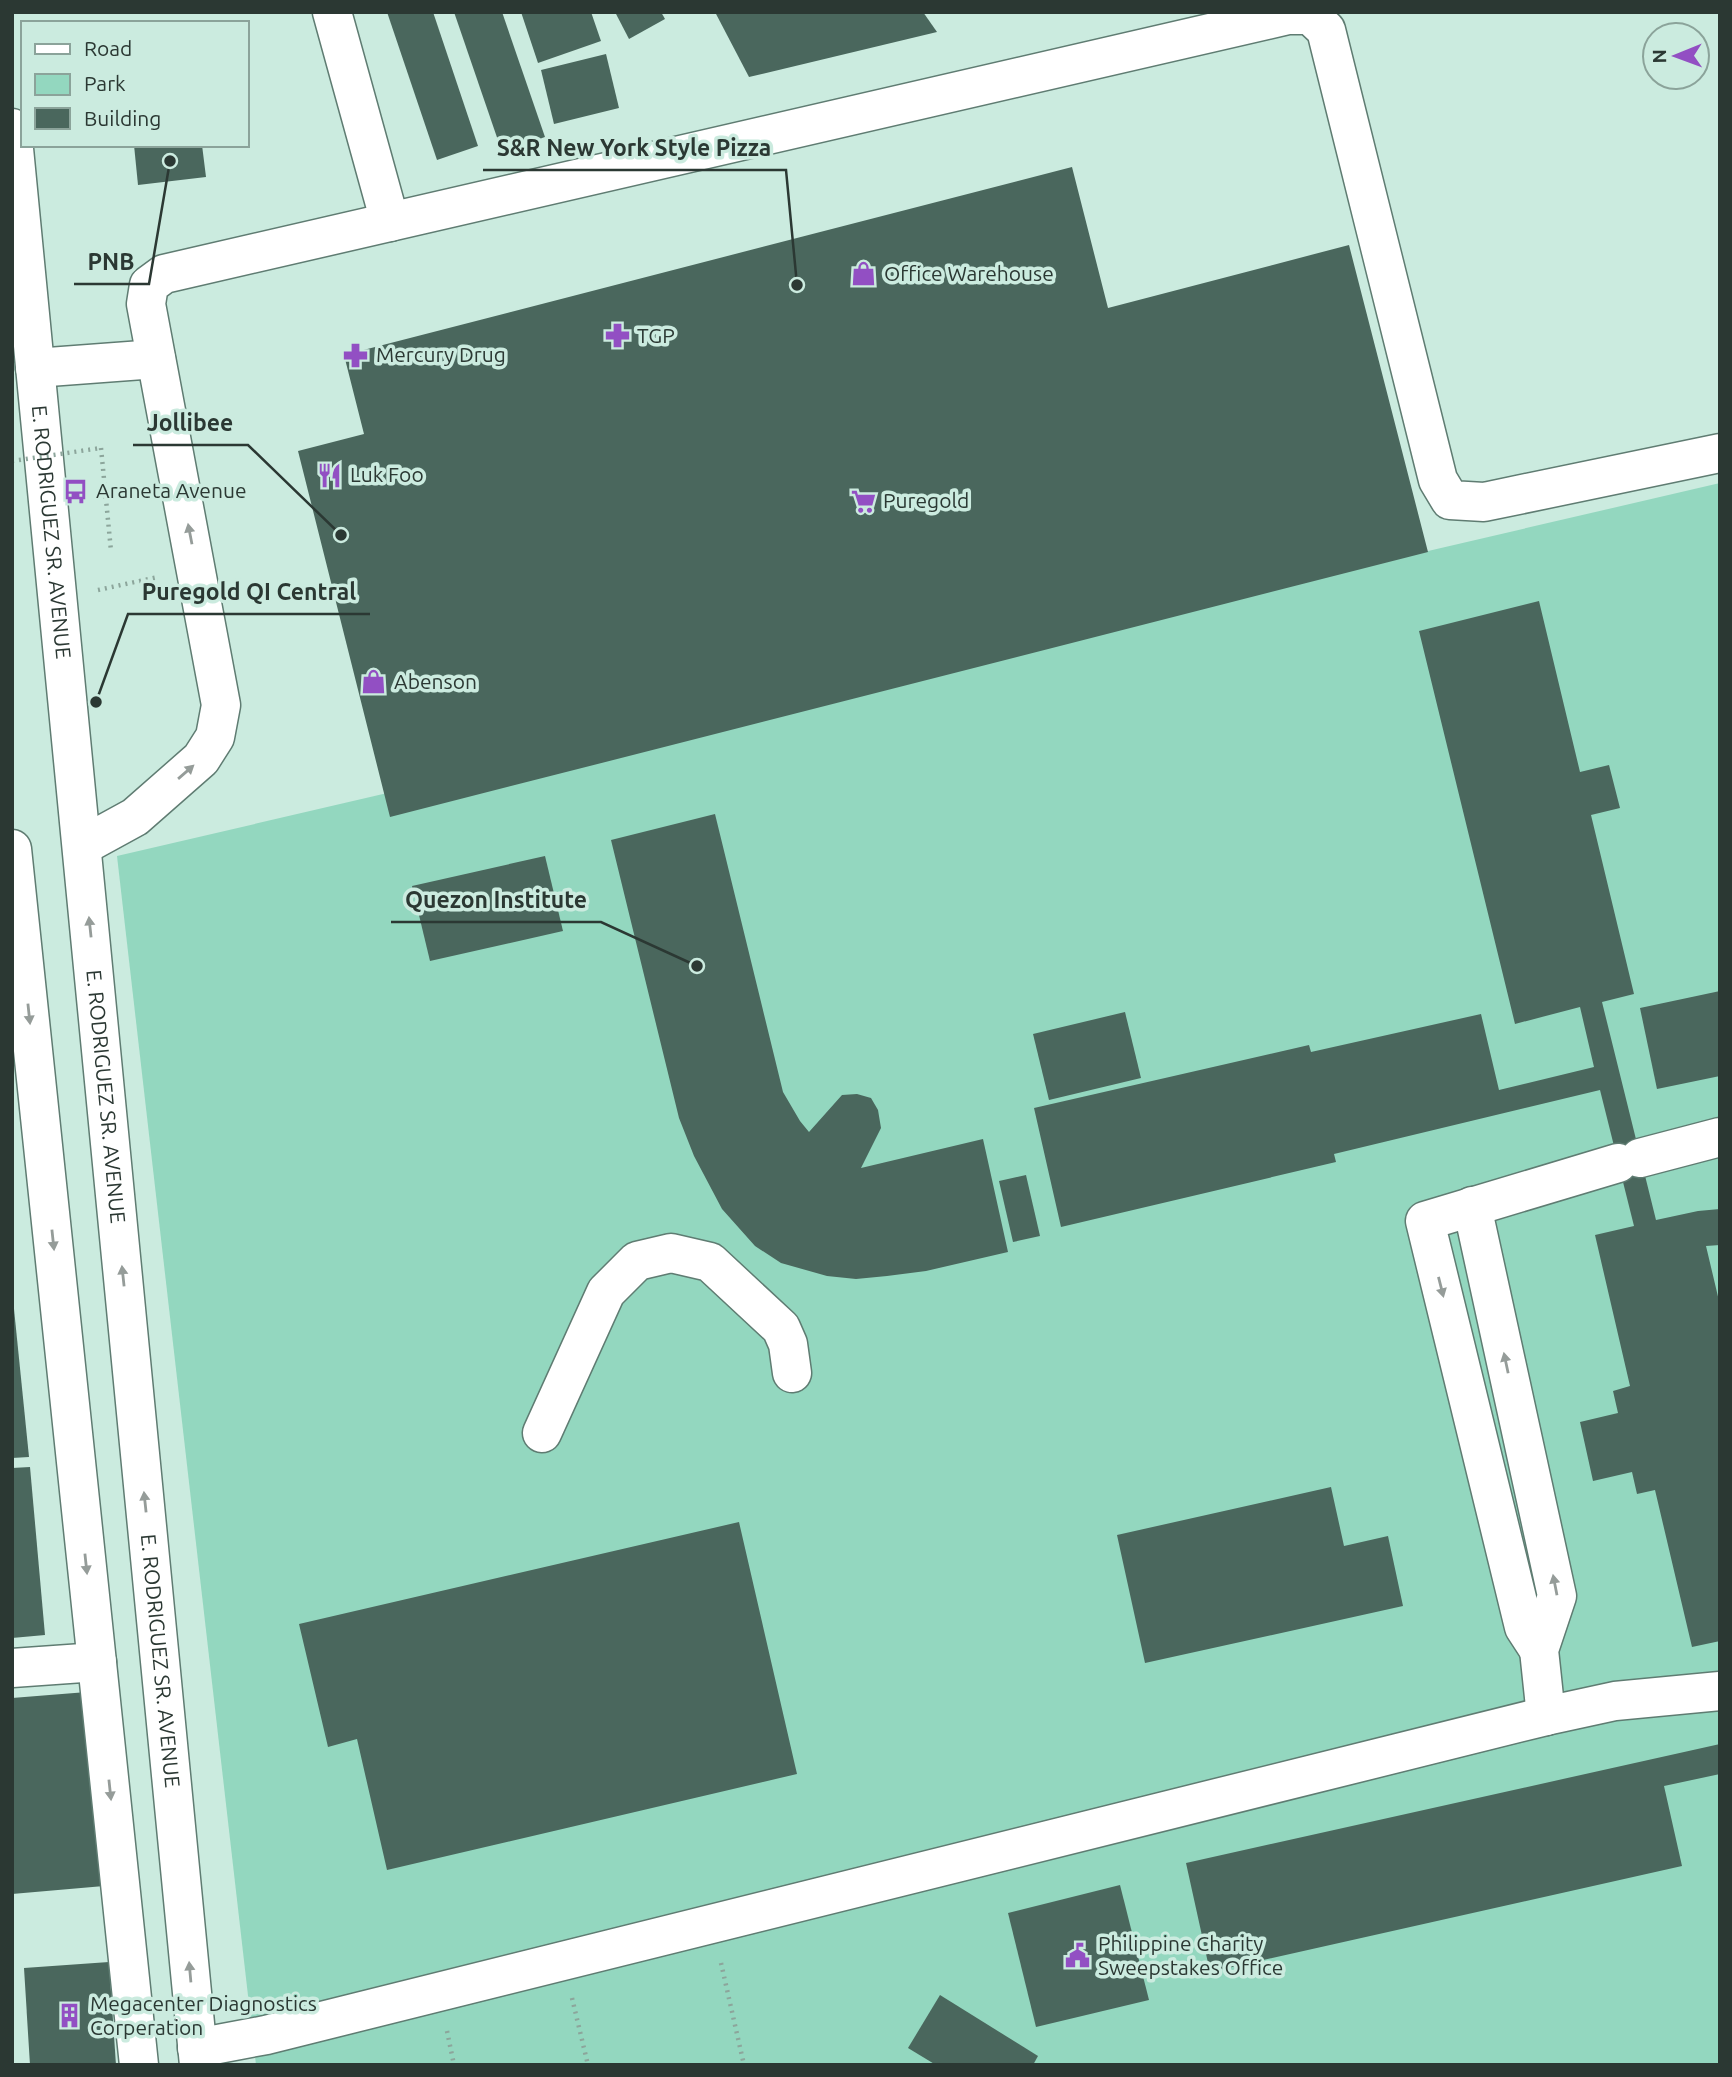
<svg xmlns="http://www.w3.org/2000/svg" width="1732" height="2077" font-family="Ubuntu,sans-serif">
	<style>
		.green { fill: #93d7bf }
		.building { fill: #4a675d }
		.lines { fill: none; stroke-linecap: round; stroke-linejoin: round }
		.minor-casing { stroke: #5f7c72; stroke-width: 41 }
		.major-casing { stroke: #5f7c72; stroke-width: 41 }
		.path { stroke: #8ca59b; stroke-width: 4.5; stroke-dasharray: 2 5; stroke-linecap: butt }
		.minor { stroke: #fff; stroke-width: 38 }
		.major { stroke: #fff; stroke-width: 38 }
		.path-bridge { stroke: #8ca59b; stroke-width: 4.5; stroke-dasharray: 2 5; stroke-linecap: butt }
		.oneway { fill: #959c99 }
		.labels { text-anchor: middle; stroke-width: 7; stroke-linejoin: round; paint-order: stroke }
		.poi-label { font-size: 21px; fill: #2b3833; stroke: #cbebdf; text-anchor: start }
		.street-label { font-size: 21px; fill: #2b3833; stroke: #cbebdf }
		.leader { fill: none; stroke: #2b3833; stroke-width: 2.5 }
		.callout-dot { fill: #2b3833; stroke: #cbebdf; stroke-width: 2.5 }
		.callout-label { font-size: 23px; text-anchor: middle; font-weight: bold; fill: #2b3833; stroke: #cbebdf; stroke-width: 7; stroke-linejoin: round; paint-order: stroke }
	</style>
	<rect width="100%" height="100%" fill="#cbebdf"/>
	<polygon class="green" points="1720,483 1720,2065 256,2065 117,856"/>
	<g class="building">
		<polygon points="387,12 433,12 478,146 437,160"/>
		<polygon points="454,12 502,12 545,137 502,152"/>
		<polygon points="521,12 591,12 601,41 538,63"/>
		<polygon points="615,12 661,12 665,19 629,39"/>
		<polygon points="715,12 923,12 937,32 749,77"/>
		<polygon points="606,54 619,108 554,124 541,70"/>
		<polygon points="134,145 202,145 206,177 138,185"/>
		<polygon points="1072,167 1108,308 1349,245 1428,552 390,817 298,451 364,434 344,355"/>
		<polygon points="1539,601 1580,772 1609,765 1620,808 1591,815 1634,994 1602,1002 1656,1220 1698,1211 1720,1209 1720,1245 1706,1246 1720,1305 1720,1641 1692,1647 1655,1490 1637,1494 1632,1472 1593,1481 1580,1422 1618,1413 1613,1391 1630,1386 1595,1235 1634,1226 1600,1090 1334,1154 1336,1162 1061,1227 1034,1108 1309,1045 1311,1052 1481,1014 1499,1090 1594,1067 1580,1007 1515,1024 1419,631"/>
		<polygon points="715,814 783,1092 800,1121 809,1132 842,1095 857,1094 871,1098 878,1110 881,1128 861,1168 983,1139 1008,1252 926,1271 887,1276 856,1279 827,1276 781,1263 755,1246 722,1209 694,1156 679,1118 611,840"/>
		<polygon points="545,856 563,931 430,961 412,886"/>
		<polygon points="1720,991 1720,1076 1657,1089 1640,1008"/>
		<polygon points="1125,1012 1141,1078 1049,1100 1033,1034"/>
		<polygon points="1026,1175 1040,1236 1013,1242 999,1181"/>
		<polygon points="12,1309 14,1309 29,1457 12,1458"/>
		<polygon points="30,1467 45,1635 12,1638 12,1468"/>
		<polygon points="1331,1487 1344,1546 1388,1536 1403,1606 1145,1663 1117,1535"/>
		<polygon points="739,1522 797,1774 387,1870 357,1739 328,1747 299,1624"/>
		<polygon points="87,1692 104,1886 12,1894 12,1698"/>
		<polygon points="1720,1744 1720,1774 1664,1786 1682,1866 1210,1972 1186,1863"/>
		<polygon points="1120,1885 1149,2000 1036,2027 1008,1913"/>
		<polygon points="109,1962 116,2065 30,2065 24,1968"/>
		<polygon points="940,1995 1038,2056 1033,2065 936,2065 908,2048"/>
	</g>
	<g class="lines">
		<defs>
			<g id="minor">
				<polyline points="332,12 390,222"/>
				<polyline points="35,368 156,359"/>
				<polyline points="82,846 135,817 201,759 215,737 221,705 146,304 149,285 164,274 1288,15 1310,15 1326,30 1438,480 1450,500 1484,502 1720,453"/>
				<polyline points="1640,1158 1720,1137"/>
				<polyline points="1472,1206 1557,1596 1539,1650 1546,1716 1615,1701 1720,1691"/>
				<polyline points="542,1433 606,1292 637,1261 671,1253 710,1262 781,1328 788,1344 792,1373"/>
				<polyline points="1539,1650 1524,1627 1425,1221 1618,1163"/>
				<polyline points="12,1668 97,1662"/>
				<polyline points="197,2048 266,2035 1546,1716"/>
			</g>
			<g id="major">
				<path id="s1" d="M12,128L199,2065"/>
				<polyline points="12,849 139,2065"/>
			</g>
		</defs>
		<use href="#minor" class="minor-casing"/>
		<use href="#major" class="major-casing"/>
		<g class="path">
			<polyline points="101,448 111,551"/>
			<polyline points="98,590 158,577"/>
			<polyline points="721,1963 744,2065"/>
			<polyline points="572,1998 588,2065"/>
			<polyline points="447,2031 454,2065"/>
		</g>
		<use href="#minor" class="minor"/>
		<use href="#major" class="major"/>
		<polyline class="path-bridge" points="12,461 101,448"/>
	</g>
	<defs><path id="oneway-solid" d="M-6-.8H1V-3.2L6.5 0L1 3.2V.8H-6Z" transform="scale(1.75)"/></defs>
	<g class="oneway">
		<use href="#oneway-solid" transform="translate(190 534) rotate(-101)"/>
		<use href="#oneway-solid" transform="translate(186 772) rotate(-41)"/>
		<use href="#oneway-solid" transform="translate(90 927) rotate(-96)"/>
		<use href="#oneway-solid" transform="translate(29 1014) rotate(84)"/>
		<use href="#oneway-solid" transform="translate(53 1240) rotate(84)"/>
		<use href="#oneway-solid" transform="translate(123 1276) rotate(-96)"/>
		<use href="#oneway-solid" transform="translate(1441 1287) rotate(76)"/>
		<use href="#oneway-solid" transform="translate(1506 1363) rotate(-102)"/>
		<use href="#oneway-solid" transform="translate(145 1502) rotate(-96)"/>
		<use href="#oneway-solid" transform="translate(86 1564) rotate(84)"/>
		<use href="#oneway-solid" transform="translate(1555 1585) rotate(-101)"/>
		<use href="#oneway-solid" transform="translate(110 1790) rotate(84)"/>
		<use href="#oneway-solid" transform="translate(190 1972) rotate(-95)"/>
	</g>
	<defs>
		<symbol id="shop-bare" viewBox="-9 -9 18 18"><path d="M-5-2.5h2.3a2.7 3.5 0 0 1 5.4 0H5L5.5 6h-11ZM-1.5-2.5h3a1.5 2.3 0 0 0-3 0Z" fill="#924fc3" stroke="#cbebdf" stroke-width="2.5" paint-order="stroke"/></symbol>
		<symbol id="pharmacy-bare" viewBox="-9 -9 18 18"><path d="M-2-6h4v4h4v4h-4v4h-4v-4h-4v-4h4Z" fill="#924fc3" stroke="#cbebdf" stroke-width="2.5" paint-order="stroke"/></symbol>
		<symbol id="restaurant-bare" viewBox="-9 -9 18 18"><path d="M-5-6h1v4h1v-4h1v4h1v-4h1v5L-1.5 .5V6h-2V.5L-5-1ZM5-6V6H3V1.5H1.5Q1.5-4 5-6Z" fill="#924fc3" stroke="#cbebdf" stroke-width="2.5" paint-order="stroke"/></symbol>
		<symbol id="bus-bare" viewBox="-9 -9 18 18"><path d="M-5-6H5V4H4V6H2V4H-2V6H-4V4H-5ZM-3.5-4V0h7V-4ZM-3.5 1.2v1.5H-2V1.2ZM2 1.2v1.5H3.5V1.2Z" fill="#924fc3" stroke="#cbebdf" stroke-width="2.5" paint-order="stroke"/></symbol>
		<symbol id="supermarket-bare" viewBox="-9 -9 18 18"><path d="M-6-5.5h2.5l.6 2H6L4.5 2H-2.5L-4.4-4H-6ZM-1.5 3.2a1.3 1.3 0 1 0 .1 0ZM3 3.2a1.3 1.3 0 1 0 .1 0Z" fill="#924fc3" stroke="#cbebdf" stroke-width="2.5" paint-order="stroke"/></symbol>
		<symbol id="civic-bare" viewBox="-9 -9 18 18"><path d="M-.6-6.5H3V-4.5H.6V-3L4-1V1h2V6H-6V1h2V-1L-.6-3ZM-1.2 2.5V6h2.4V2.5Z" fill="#924fc3" stroke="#cbebdf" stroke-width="2.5" paint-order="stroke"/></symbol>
		<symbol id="building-bare" viewBox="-9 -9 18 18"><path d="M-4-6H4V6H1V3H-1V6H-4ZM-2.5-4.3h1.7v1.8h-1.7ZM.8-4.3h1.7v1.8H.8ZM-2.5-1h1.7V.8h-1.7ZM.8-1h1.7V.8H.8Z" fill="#924fc3" stroke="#cbebdf" stroke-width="2.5" paint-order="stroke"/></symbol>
	</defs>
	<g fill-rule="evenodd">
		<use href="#shop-bare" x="846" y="256" width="35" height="35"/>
		<use href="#pharmacy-bare" x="600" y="318" width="35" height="35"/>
		<use href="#pharmacy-bare" x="338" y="338" width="35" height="35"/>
		<use href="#restaurant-bare" x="312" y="458" width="35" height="35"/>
		<use href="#bus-bare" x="58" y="474" width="35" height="35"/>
		<use href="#supermarket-bare" x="846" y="484" width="35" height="35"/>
		<use href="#shop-bare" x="356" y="664" width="35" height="35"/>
		<use href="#civic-bare" x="1060" y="1938" width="35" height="35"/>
		<use href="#building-bare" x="52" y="1998" width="35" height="35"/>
	</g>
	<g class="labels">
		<g class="poi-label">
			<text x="884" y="281">Office Warehouse</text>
			<text x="637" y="343">TGP</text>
			<text x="376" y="362">Mercury Drug</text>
			<text x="350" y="482">Luk Foo</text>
			<text x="96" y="498">Araneta Avenue</text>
			<text x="883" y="508">Puregold</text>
			<text x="394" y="689">Abenson</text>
			<text x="1098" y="1951">Philippine Charity<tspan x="1098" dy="24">Sweepstakes Office</tspan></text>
			<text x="90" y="2011">Megacenter Diagnostics<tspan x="90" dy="24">Corperation</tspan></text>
		</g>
		<g class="street-label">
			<text dy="7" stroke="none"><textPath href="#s1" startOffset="406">E. RODRIGUEZ SR. AVENUE</textPath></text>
			<text dy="7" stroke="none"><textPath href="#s1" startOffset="973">E. RODRIGUEZ SR. AVENUE</textPath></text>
			<text dy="7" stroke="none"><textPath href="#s1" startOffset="1540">E. RODRIGUEZ SR. AVENUE</textPath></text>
		</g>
	</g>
	<path class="leader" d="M797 285L786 170H483M170 161L149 284H74M341 535L248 445H133M96 702L128 614H370M697 966L601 922H391"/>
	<g class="callout-dot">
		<circle cx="797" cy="285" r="7"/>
		<circle cx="170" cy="161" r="7"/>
		<circle cx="341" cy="535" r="7"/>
		<circle cx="96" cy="702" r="7"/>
		<circle cx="697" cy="966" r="7"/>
	</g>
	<g class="callout-label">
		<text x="634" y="156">S&amp;R New York Style Pizza</text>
		<text x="111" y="270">PNB</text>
		<text x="190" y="431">Jollibee</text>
		<text x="249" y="600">Puregold QI Central</text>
		<text x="496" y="908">Quezon Institute</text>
	</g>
	<rect width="1732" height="2077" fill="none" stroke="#2b3833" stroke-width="28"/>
	<rect x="21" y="21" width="228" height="126" fill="#cbebdf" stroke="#8ba39a" stroke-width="2"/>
	<rect x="35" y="44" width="35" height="10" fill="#ffffff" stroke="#8ba39a" stroke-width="2"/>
	<text x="84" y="56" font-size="21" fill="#2b3833">Road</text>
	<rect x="35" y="74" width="35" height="21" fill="#93d7bf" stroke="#8ba39a" stroke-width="2"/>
	<text x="84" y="91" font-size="21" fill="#2b3833">Park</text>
	<rect x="35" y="108" width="35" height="21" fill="#4a675d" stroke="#8ba39a" stroke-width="2"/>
	<text x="84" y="126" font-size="21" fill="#2b3833">Building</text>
	<g transform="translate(1676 56) rotate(269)"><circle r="33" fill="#cbebdf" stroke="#8ba39a" stroke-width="2"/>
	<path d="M0-5L12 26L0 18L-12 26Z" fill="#924fc3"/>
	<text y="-10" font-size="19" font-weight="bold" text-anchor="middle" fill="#2b3833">N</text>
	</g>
</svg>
